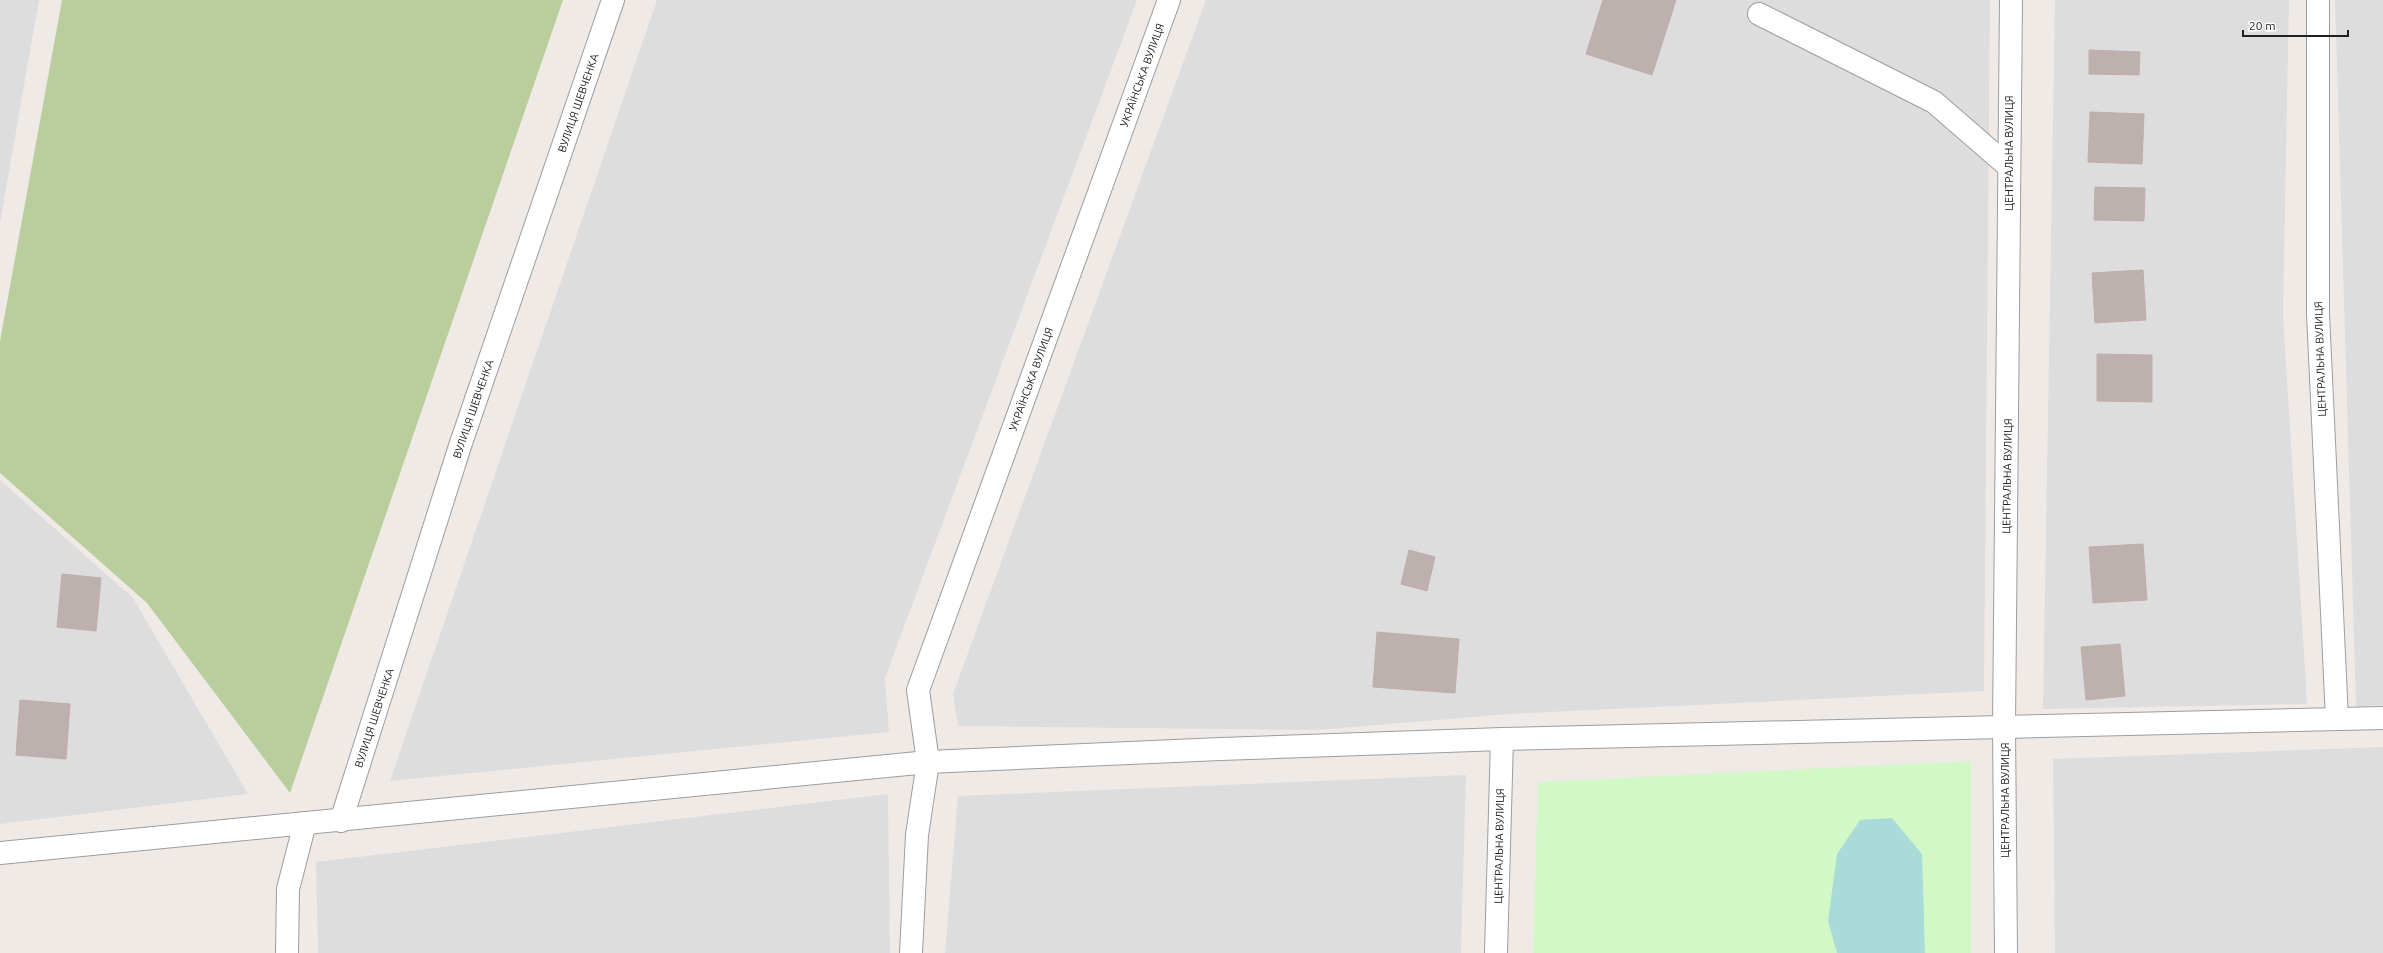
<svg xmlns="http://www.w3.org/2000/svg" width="2383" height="953" font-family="Ubuntu,sans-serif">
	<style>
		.residential { fill: #dedddd }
		.forest { fill: #bace9d }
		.park { fill: #d1f8c6 }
		.water { fill: #a9dcd8 }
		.building { fill: #bdb1b0; stroke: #c1ada9 }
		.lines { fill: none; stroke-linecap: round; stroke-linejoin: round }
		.minor-casing { stroke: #9d9d9d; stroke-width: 24 }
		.minor { stroke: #fff; stroke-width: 22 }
		.labels { text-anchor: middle; stroke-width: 3.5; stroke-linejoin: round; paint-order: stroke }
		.street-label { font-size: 11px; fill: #202020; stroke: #fff }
	</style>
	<rect width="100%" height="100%" fill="#f0eae7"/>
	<g class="residential">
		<polygon points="0,0 39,0 0,223"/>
		<polygon points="657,0 1137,0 885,678 889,732 390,781"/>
		<polygon points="1206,0 1990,0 1984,691 1510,714 1317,730 958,726 953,694"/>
		<polygon points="2055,0 2289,0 2283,314 2307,704 2043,709"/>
		<polygon points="2335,0 2383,0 2383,705 2356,707"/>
		<polygon points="0,480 133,598 248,794 0,824"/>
		<polygon points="2383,747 2383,953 2055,953 2053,759"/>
		<polygon points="1466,775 1461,953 945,953 958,796"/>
		<polygon points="888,794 890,953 318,953 316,862"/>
	</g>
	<polygon class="forest" points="62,0 563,0 290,793 147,603 0,473 0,341"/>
	<polygon class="park" points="1971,761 1971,953 1533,953 1538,782"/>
	<polygon class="water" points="1892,818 1922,854 1925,953 1837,953 1828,921 1837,854 1860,820"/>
	<g class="building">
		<polygon points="1603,0 1676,0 1652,75 1586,54"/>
		<polygon points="2089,50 2140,52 2139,75 2089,74"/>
		<polygon points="2090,112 2144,114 2142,164 2088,162"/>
		<polygon points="2095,187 2145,188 2144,221 2094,220"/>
		<polygon points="2143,270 2146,320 2095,323 2092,273"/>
		<polygon points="2097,354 2152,355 2152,402 2097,401"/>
		<polygon points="2143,544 2147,600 2093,603 2089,547"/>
		<polygon points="1409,550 1435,557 1427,591 1401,584"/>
		<polygon points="62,574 101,578 96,631 57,627"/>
		<polygon points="1377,632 1459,639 1455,693 1373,687"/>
		<polygon points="2120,644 2125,696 2086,700 2081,647"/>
		<polygon points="20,700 70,704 66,759 16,755"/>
	</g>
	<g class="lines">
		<defs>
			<g id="minor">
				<polyline points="2318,0 2318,314 2337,719"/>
				<polyline points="1759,14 1934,102 2009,167"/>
				<polyline points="341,821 460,446 613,0"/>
				<polyline points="0,853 928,762 1220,749 1502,739 2383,718"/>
				<polyline points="287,953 288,889 305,823"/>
				<polyline points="911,953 917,835 928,762 918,690 1169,0"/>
				<polyline points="1496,953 1502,739"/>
				<polyline points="2006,953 2004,726 2011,0"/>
			</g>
		</defs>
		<use href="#minor" class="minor-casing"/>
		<use href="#minor" class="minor"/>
	</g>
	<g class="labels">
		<g class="street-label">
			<text transform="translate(1142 75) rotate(-70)" y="4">УКРАЇНСЬКА ВУЛИЦЯ</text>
			<text transform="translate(578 103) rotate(-71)" y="4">ВУЛИЦЯ ШЕВЧЕНКА</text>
			<text transform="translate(2009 153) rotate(-90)" y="4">ЦЕНТРАЛЬНА ВУЛИЦЯ</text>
			<text transform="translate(2320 359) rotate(-92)" y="4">ЦЕНТРАЛЬНА ВУЛИЦЯ</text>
			<text transform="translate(1031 379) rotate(-70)" y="4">УКРАЇНСЬКА ВУЛИЦЯ</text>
			<text transform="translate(473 409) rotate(-71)" y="4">ВУЛИЦЯ ШЕВЧЕНКА</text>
			<text transform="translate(2007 476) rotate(-89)" y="4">ЦЕНТРАЛЬНА ВУЛИЦЯ</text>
			<text transform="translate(374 718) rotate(-72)" y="4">ВУЛИЦЯ ШЕВЧЕНКА</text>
			<text transform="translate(2005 800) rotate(-90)" y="4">ЦЕНТРАЛЬНА ВУЛИЦЯ</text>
			<text transform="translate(1499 846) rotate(-89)" y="4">ЦЕНТРАЛЬНА ВУЛИЦЯ</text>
		</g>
	</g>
	<path d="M2243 30v6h105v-6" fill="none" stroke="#202020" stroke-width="2"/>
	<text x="2249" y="30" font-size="12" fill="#202020" stroke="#ffffff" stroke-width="3" paint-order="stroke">20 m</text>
</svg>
